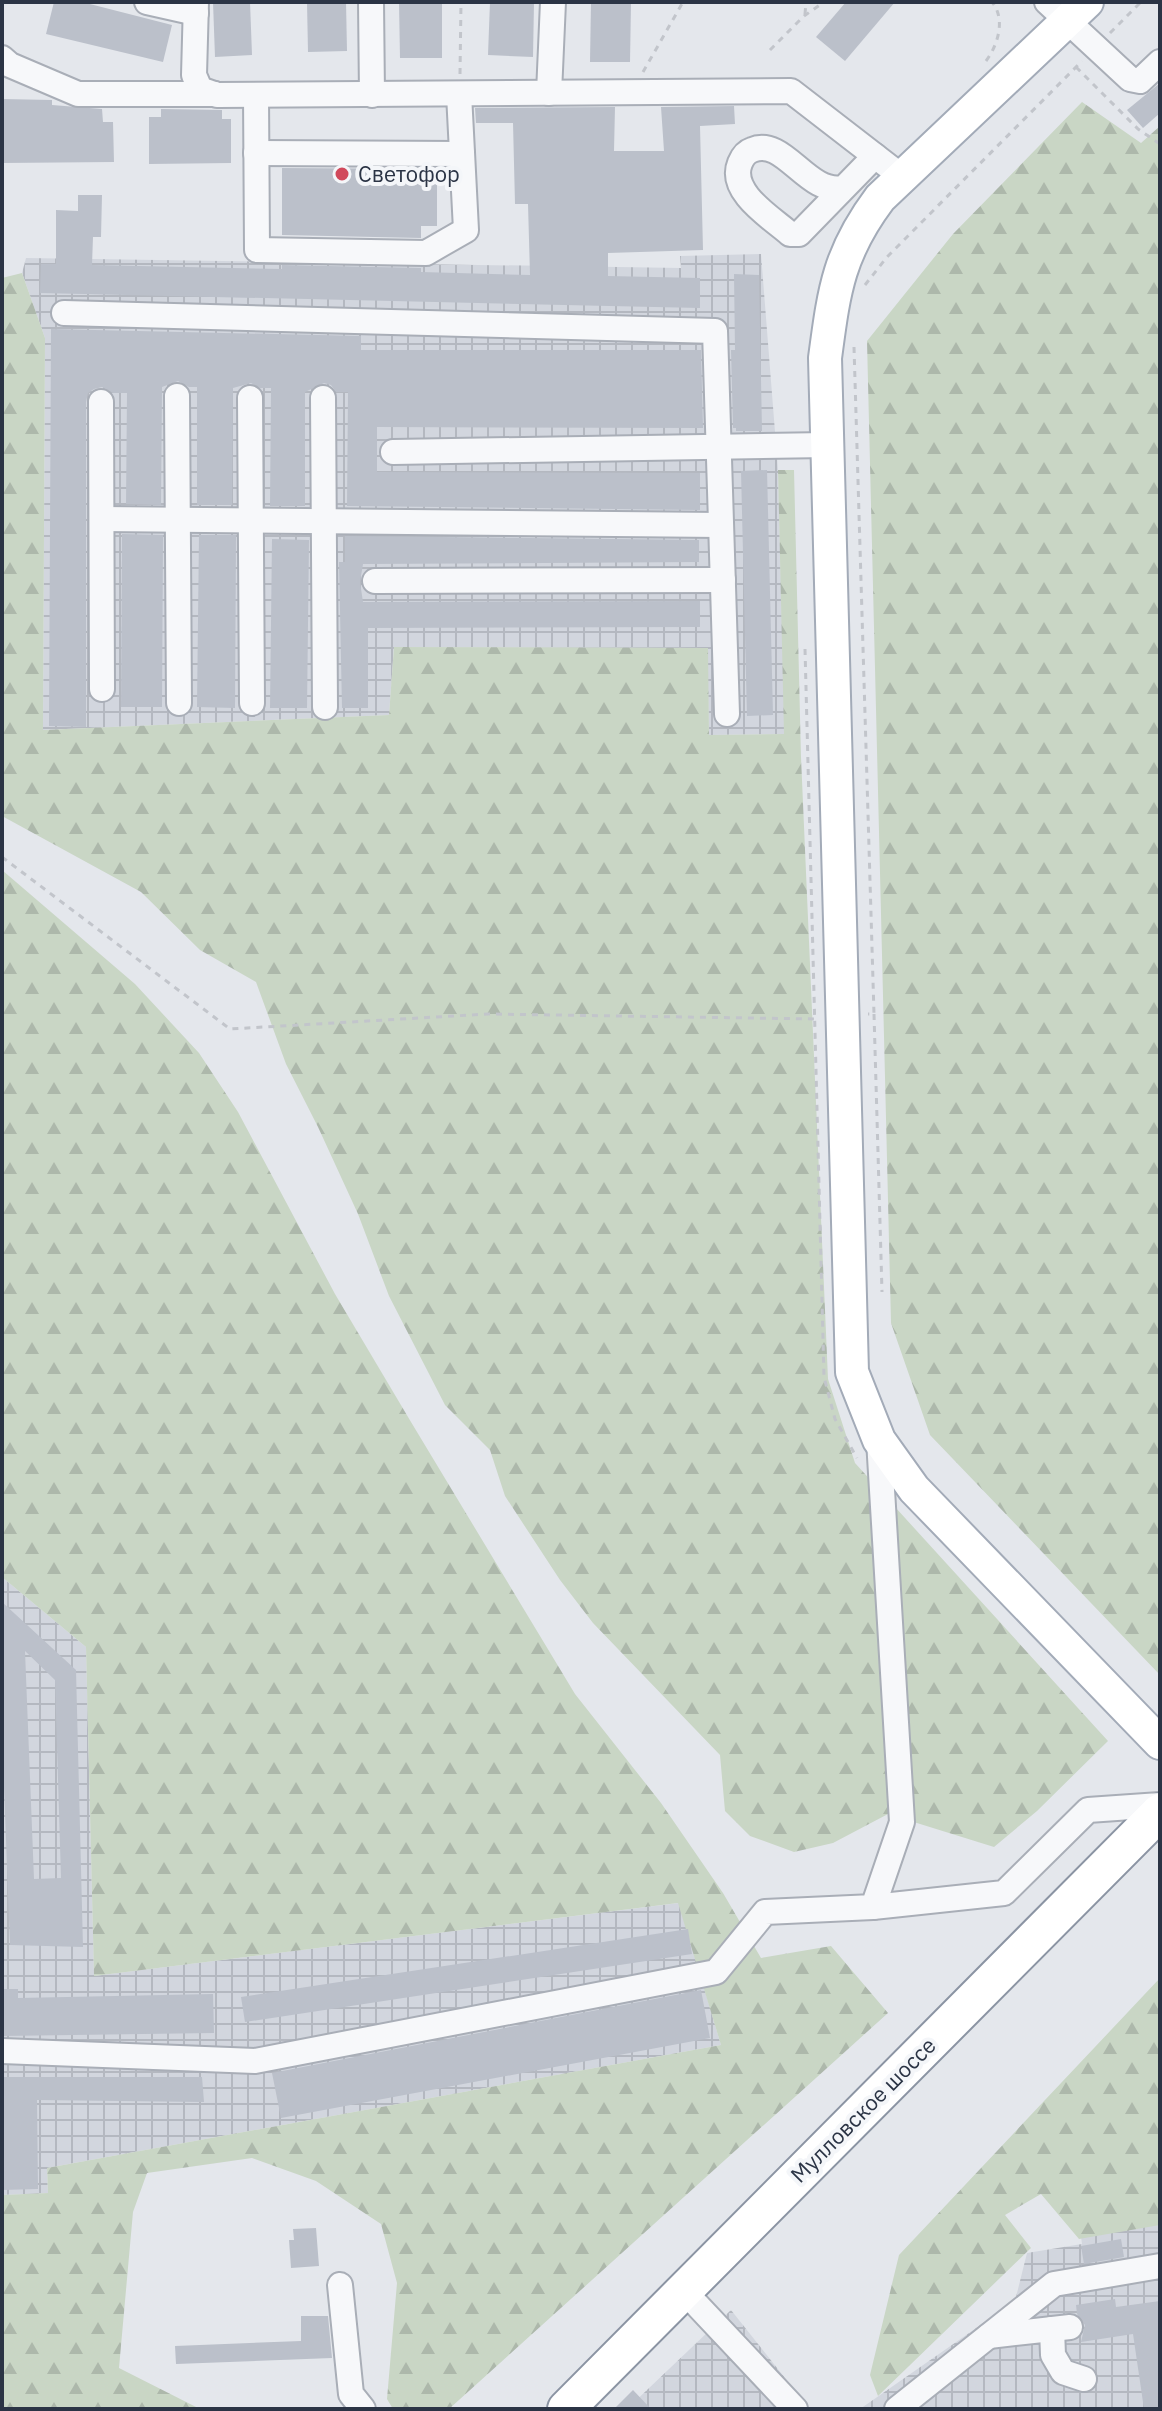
<svg xmlns="http://www.w3.org/2000/svg" width="1162" height="2411" font-family="'IBM Plex Sans',sans-serif">
	<style>
		.industrial { fill: url(#industrial-grid) }
		.forest { fill: url(#forest-firs) }
		.building { fill: #bbc0ca; fill-rule: evenodd }
		.lines { fill: none; stroke-linecap: round; stroke-linejoin: round }
		.minor-casing { stroke: #a9aeb7; stroke-width: 28 }
		.major-casing { stroke: #a3abb8; stroke-width: 36 }
		.highway-casing { stroke: #8b94a3; stroke-width: 40 }
		.path { stroke: #c2c5cb; stroke-width: 3; stroke-dasharray: 6 6; stroke-linecap: butt }
		.minor { stroke: #f7f8fa; stroke-width: 24 }
		.major { stroke: #fff; stroke-width: 32 }
		.highway { stroke: #fff; stroke-width: 36 }
		.poi-dot { fill: #d1495b; stroke: #f4f6f9; stroke-width: 3 }
		.labels { text-anchor: middle; stroke-width: 8; stroke-linejoin: round; paint-order: stroke }
		.poi-label { font-size: 22px; fill: #2b3445; stroke: #f4f6f9; text-anchor: start }
		.street-label { font-size: 22px; fill: #2b3445; stroke: #f4f6f9 }
	</style>
	<defs>
		<pattern id="industrial-grid" width="8" height="8" patternUnits="userSpaceOnUse" patternTransform="scale(2)"><rect width="8" height="8" fill="#d2d6de"/><path d="M0 4h8M4 0v8" fill="none" stroke="#b4b8c0"/></pattern>
		<pattern id="forest-firs" width="22" height="20" patternUnits="userSpaceOnUse" patternTransform="scale(2)"><rect width="22" height="20" fill="#c9d6c5"/><path d="M5 1l3.5 6h-7zM16 11l3.5 6h-7z" fill="#adb8ab"/></pattern>
	</defs>
	<rect width="100%" height="100%" fill="#e4e7ec"/>
	<g class="industrial">
		<polygon points="761,254 778,470 785,734 709,735 707,648 394,647 389,715 43,730 45,338 22,273 26,258 681,268 680,256"/>
		<polygon points="2,1577 86,1647 94,1976 679,1903 721,2045 47,2168 48,2193 2,2195"/>
		<polygon points="1160,2202 1160,2409 860,2409 1015,2301 1027,2253 1082,2244 1078,2214"/>
		<polygon points="731,2310 808,2407 814,2409 627,2409"/>
	</g>
	<g class="forest">
		<polygon points="1082,102 1141,143 1160,126 1160,1675 930,1435 891,1323 867,341 953,234"/>
		<polygon points="22,273 45,338 43,730 389,715 394,647 708,648 709,735 784,734 778,470 794,470 801,757 828,1379 855,1463 1108,1741 1037,1811 994,1847 888,1814 833,1843 794,1852 750,1836 725,1811 720,1755 593,1623 560,1580 505,1496 490,1450 445,1405 389,1296 358,1214 318,1127 286,1064 256,982 200,950 141,892 2,816 2,278"/>
		<polygon points="2,870 135,984 199,1053 238,1112 335,1294 411,1422 575,1694 661,1803 723,1893 761,1958 831,1946 888,2013 449,2409 393,2409 387,2399 397,2283 381,2224 316,2181 252,2158 147,2173 133,2212 119,2368 200,2409 2,2409 2,2195 48,2193 47,2168 721,2045 678,1903 94,1976 86,1647 2,1577"/>
		<polygon points="1160,1978 1160,2225 1079,2239 1041,2194 1005,2215 1031,2248 878,2396 870,2375 899,2255"/>
	</g>
	<g class="building">
		<polygon points="54,2 82,2 172,25 163,62 46,34"/>
		<polygon points="213,2 250,2 252,55 215,57"/>
		<polygon points="307,2 346,2 347,51 308,52"/>
		<polygon points="399,2 442,2 442,58 400,58"/>
		<polygon points="490,2 534,2 533,57 488,55"/>
		<polygon points="591,2 631,2 630,62 590,62"/>
		<polygon points="846,2 895,2 845,61 816,37"/>
		<polygon points="1160,83 1160,113 1143,128 1127,110"/>
		<polygon points="2,99 52,100 52,105 102,109 103,122 113,122 114,162 2,163"/>
		<polygon points="734,106 735,124 700,126 703,250 608,253 608,276 700,278 700,308 40,293 41,264 56,264 56,210 78,211 78,195 102,195 101,237 93,237 92,265 282,269 282,265 421,268 421,272 530,275 528,204 515,204 513,123 476,123 475,108 615,107 614,151 664,151 661,107"/>
		<polygon points="161,109 222,110 222,119 231,119 231,163 149,164 149,117 161,117"/>
		<polygon points="282,168 437,169 437,226 421,226 421,238 282,235"/>
		<polygon points="734,274 759,275 762,431 736,431 736,428 733,428 731,350 735,350"/>
		<polygon points="51,329 361,336 361,350 701,350 703,428 377,427 377,472 700,473 700,510 347,506 348,392 336,392 331,385 324,383 305,392 305,506 270,506 271,388 260,388 251,383 233,388 232,505 197,505 197,387 189,387 178,381 162,387 161,505 126,504 127,393 113,393 102,387 94,389 88,393 86,402 86,727 49,726"/>
		<polygon points="767,470 773,715 747,716 741,471"/>
		<polygon points="122,534 163,535 162,707 121,707"/>
		<polygon points="199,535 236,535 235,708 197,707"/>
		<polygon points="345,536 699,540 699,562 363,564 360,582 363,602 700,601 700,627 368,628 368,708 342,708 339,562 345,562"/>
		<polygon points="272,539 309,540 307,708 270,708"/>
		<path d="M2,1602L76,1670L83,1947L10,1945L2,1735ZM25,1651L55,1680L61,1878L34,1879Z"/>
		<polygon points="688,1929 692,1954 245,2022 241,1997"/>
		<polygon points="2,1989 18,1989 18,1998 213,1994 214,2033 2,2036"/>
		<polygon points="701,1990 710,2038 281,2118 272,2073"/>
		<polygon points="2,2077 202,2077 204,2102 37,2100 38,2189 2,2190"/>
		<polygon points="316,2228 319,2266 291,2268 289,2240 294,2240 293,2229"/>
		<polygon points="1121,2239 1124,2257 1084,2264 1081,2246"/>
		<polygon points="1115,2299 1116,2307 1160,2301 1160,2409 1144,2409 1133,2334 1081,2342 1085,2325 1077,2314 1076,2305"/>
		<polygon points="301,2316 328,2316 332,2358 176,2364 175,2346 301,2341"/>
		<polygon points="633,2390 651,2409 614,2409"/>
	</g>
	<g class="lines">
		<defs>
			<g id="minor">
				<polyline points="147,2 196,13"/>
				<polyline points="196,2 194,75 200,89 217,95 791,91 901,176"/>
				<polyline points="371,2 372,95"/>
				<polyline points="1047,2 1130,79 1140,81 1160,62"/>
				<polyline points="2,58 10,65 78,94 215,94"/>
				<polyline points="549,93 553,2"/>
				<polyline points="256,95 257,250 426,253 466,230 459,94"/>
				<polyline points="256,153 462,154"/>
				<path d="M843,188C807,195 784,136 752,150C746,152 742,158 740,163C728,192 772,218 790,234H799L875,156"/>
				<polyline points="64,313 715,331 727,714"/>
				<polyline points="177,396 179,703"/>
				<polyline points="250,398 252,703"/>
				<polyline points="323,398 325,707"/>
				<polyline points="101,402 102,689"/>
				<polyline points="393,452 827,445"/>
				<polyline points="102,519 721,525"/>
				<polyline points="375,581 723,580"/>
				<polyline points="873,1907 1004,1893 1088,1810 1160,1805"/>
				<polyline points="2,2051 255,2061 716,1972 765,1912 873,1907 902,1822 879,1440"/>
				<polyline points="340,2285 351,2394 363,2409"/>
				<polyline points="683,2290 795,2409"/>
				<polyline points="1052,2329 1053,2355 1063,2372 1084,2379"/>
				<polyline points="989,2336 1070,2327"/>
				<polyline points="897,2409 1054,2284 1160,2266"/>
			</g>
			<path id="major" d="M1087,2L880,198C838,254 834,291 825,358L852,1372L879,1440L914,1489L1160,1743"/>
			<polyline id="highway" points="566,2409 1160,1812"/>
		</defs>
		<use href="#minor" class="minor-casing"/>
		<use href="#major" class="major-casing"/>
		<use href="#highway" class="highway-casing"/>
		<g class="path">
			<polyline points="805,14 806,2"/>
			<polyline points="1110,33 1141,2"/>
			<polyline points="770,50 804,16 824,2"/>
			<path d="M986,61C998,45 1006,19 992,2"/>
			<polyline points="1076,67 1138,129 1160,144"/>
			<polyline points="643,72 683,2"/>
			<polyline points="460,74 461,2"/>
			<polyline points="865,285 887,257 1082,61"/>
			<polyline points="854,347 874,1014 868,1014"/>
			<polyline points="805,649 824,1377 835,1419 857,1458"/>
			<polyline points="2,857 230,1029 488,1014 817,1019"/>
			<polyline points="874,1014 882,1292"/>
		</g>
		<use href="#minor" class="minor"/>
		<use href="#major" class="major"/>
		<use href="#highway" class="highway"/>
	</g>
	<circle class="poi-dot" cx="342" cy="174" r="8"/>
	<g class="labels">
		<g class="poi-label">
			<text x="358" y="182">Светофор</text>
		</g>
		<g class="street-label">
			<text transform="translate(863 2110) rotate(-45)" y="8">Мулловское шоссе</text>
		</g>
	</g>
	<rect width="1162" height="2411" fill="none" stroke="#2b3445" stroke-width="8"/>
</svg>
